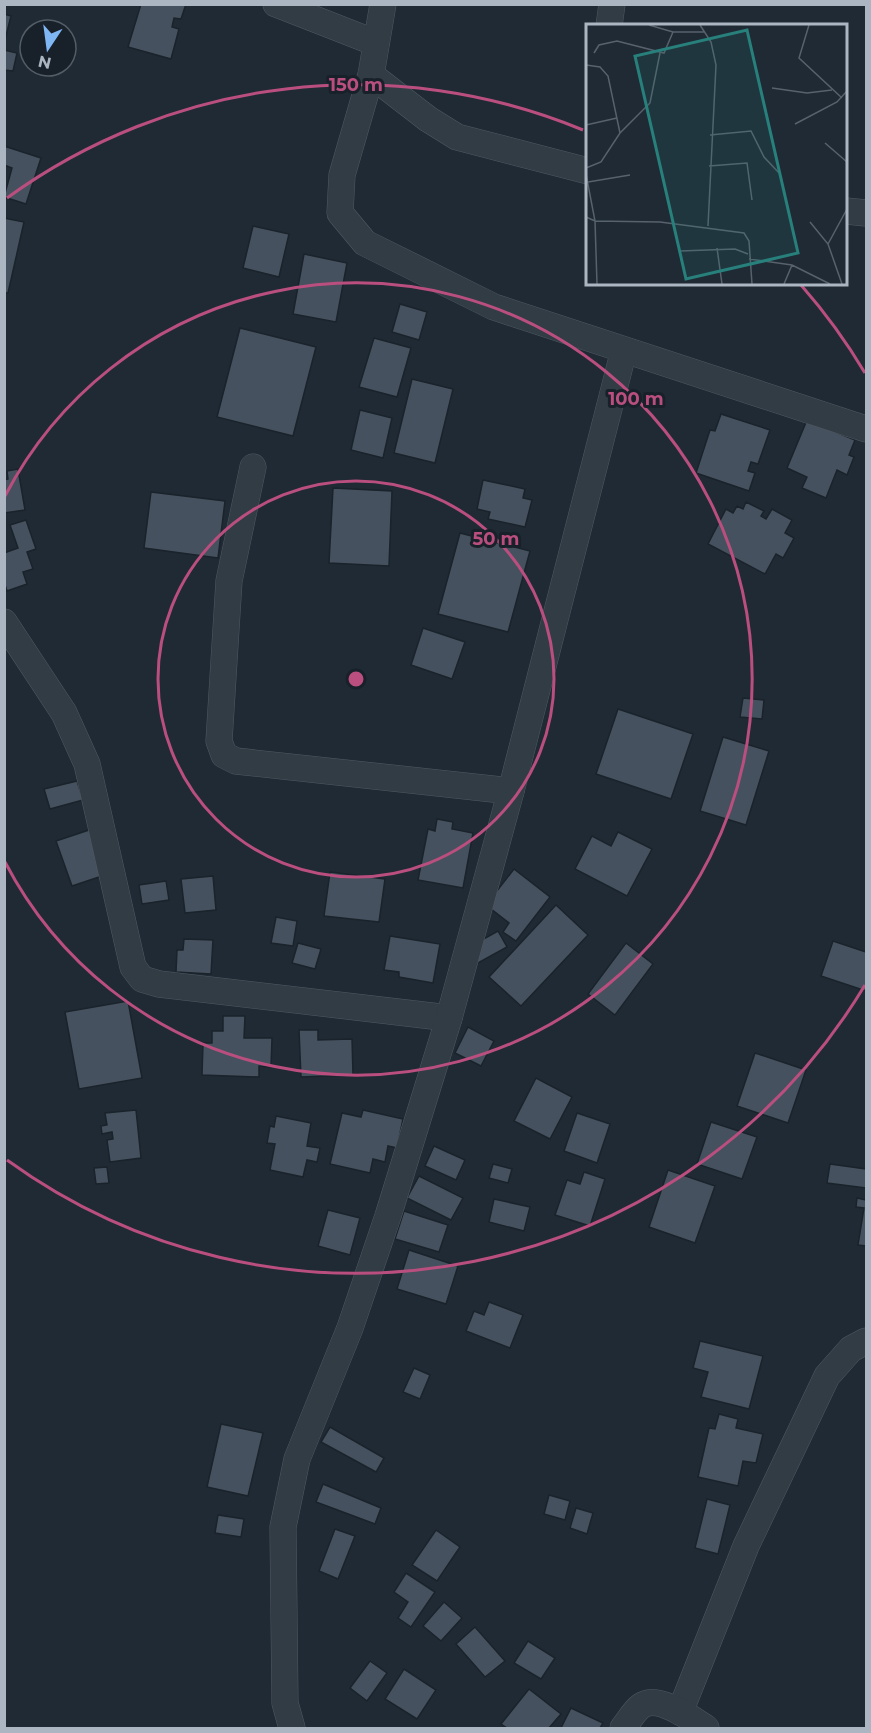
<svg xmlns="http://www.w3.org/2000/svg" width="871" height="1733" font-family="Montserrat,sans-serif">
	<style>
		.building { fill: #45515e; stroke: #1a232b; stroke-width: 1.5 }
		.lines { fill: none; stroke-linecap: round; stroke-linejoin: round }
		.street-casing { stroke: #505963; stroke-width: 27 }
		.street { stroke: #323c45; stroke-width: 26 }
		.ring { fill: none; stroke: #ba4f7f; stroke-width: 3 }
		.inset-road { fill: none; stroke: #57626d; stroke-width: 1.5 }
		.view { fill: #27807b; fill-opacity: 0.15; stroke: #27807b; stroke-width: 3 }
		.inset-edge { fill: none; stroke: #acb6c2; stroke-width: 3 }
		.centre { fill: #ba4f7f; stroke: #182129; stroke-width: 3 }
		.ring-label { font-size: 18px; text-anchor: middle; font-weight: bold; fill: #ba4f7f; stroke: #182129; stroke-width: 6; stroke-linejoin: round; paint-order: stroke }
	</style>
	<rect width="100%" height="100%" fill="#1f2a34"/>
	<g class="building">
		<polygon points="141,4 186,4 181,19 174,18 172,27 179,29 171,59 128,47"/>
		<polygon points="4,14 11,16 4,44"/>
		<polygon points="4,50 17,53 13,71 4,70"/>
		<polygon points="4,146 41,158 26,204 4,197 12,168 4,165"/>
		<polygon points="4,218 24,222 8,293 4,293"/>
		<polygon points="253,226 289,234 279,277 243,268"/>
		<polygon points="304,254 347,263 336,322 293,314"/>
		<polygon points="400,304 427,312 419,340 392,332"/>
		<polygon points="240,328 316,347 293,436 217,417"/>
		<polygon points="374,338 411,348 397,397 359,387"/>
		<polygon points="412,379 453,389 435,463 394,453"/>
		<polygon points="360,410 392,418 383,458 351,450"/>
		<polygon points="721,414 770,430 758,464 751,462 748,471 755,473 749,491 696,473 710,430 715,431"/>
		<polygon points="807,420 855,440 849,455 854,457 847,475 837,470 826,498 802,488 807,477 787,468"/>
		<polygon points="18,469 25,510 4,513 4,480 8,479 7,471"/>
		<polygon points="483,480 525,489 523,498 532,500 525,527 488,519 490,512 477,509"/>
		<polygon points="333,488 392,491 389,566 329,563"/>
		<polygon points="151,492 225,501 218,558 144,548"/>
		<polygon points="746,502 764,511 761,516 766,519 772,509 792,520 785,533 794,538 783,558 776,554 765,574 708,544 726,509 733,513 737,506 743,509"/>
		<polygon points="26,520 36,549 27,552 33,569 23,572 27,584 7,591 4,582 4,553 18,548 10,525"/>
		<polygon points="460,533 530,551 508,632 438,614"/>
		<polygon points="423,628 465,642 452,679 411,665"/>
		<polygon points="743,698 764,700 762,719 740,717"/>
		<polygon points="618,709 693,734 671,799 596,774"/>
		<polygon points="723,737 769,751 746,825 700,811"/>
		<polygon points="77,781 83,800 50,809 44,789"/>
		<polygon points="437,819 453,822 452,829 473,833 463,888 418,880 428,829 435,831"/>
		<polygon points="92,829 108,874 72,886 56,841"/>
		<polygon points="618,832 652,849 627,896 575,869 592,836 611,846"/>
		<polygon points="514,869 550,897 516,941 503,932 509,923 486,905"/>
		<polygon points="330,872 385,879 379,922 324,916"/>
		<polygon points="213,876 216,910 185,913 181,879"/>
		<polygon points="166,881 169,900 142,904 139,885"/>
		<polygon points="556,905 588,935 521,1006 489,977"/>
		<polygon points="276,917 297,921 293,946 271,943"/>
		<polygon points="498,931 507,947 478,963 469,947"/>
		<polygon points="390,936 440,944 433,983 399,977 399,972 384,970"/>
		<polygon points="184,939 213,940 211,974 176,972 177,950 183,950"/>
		<polygon points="833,941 866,952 866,991 821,976"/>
		<polygon points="298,943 321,949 315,969 292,963"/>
		<polygon points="626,943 653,964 615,1015 588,994"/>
		<polygon points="128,1001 142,1078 79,1089 65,1012"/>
		<polygon points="223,1016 245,1016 244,1038 272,1038 271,1067 259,1066 259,1077 202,1075 203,1043 212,1043 212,1031 223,1031"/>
		<polygon points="468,1027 494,1041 481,1066 455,1053"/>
		<polygon points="299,1030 318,1030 318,1040 352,1039 353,1075 301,1077"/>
		<polygon points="755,1053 806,1070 788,1123 737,1106"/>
		<polygon points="536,1078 572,1097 550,1139 514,1121"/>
		<polygon points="136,1110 141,1158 110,1162 107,1140 113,1139 112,1132 102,1134 101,1126 107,1125 105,1113"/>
		<polygon points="363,1110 403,1119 397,1148 388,1146 385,1162 373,1159 370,1173 330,1164 342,1113 361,1117"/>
		<polygon points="577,1113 610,1124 597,1163 564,1151"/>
		<polygon points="276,1116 311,1123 307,1146 320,1148 317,1162 307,1160 303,1177 270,1170 275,1144 267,1143 270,1126 274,1127"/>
		<polygon points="711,1122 757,1137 742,1179 697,1164"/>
		<polygon points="434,1146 465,1160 456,1180 425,1166"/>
		<polygon points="493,1164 512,1169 508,1183 489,1178"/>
		<polygon points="830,1164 866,1169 866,1188 827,1183"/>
		<polygon points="107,1167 109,1183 96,1184 94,1168"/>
		<polygon points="668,1170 715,1186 695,1243 649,1227"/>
		<polygon points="584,1172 605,1179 590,1226 555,1215 567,1180 580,1184"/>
		<polygon points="419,1176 463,1198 451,1220 407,1198"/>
		<polygon points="857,1198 866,1200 866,1246 858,1245 864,1208 856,1207"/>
		<polygon points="494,1199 530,1207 524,1231 489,1222"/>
		<polygon points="328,1210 360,1218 350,1255 318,1246"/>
		<polygon points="404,1211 448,1225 439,1252 395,1239"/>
		<polygon points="409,1250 458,1266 446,1304 397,1289"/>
		<polygon points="489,1302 523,1315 510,1348 466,1331 474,1311 484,1315"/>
		<polygon points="700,1341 763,1356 749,1409 701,1397 708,1372 693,1368"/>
		<polygon points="414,1368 430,1375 420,1399 403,1392"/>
		<polygon points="719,1414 738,1419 736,1428 763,1434 756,1463 743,1461 738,1486 698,1477 709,1428 715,1429"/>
		<polygon points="221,1424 263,1433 248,1496 207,1487"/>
		<polygon points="330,1427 384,1458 376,1472 321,1442"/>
		<polygon points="323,1484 381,1508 375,1524 316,1502"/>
		<polygon points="549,1495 570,1501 565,1520 544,1514"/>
		<polygon points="707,1499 730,1505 718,1554 695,1548"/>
		<polygon points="576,1508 593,1513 587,1534 570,1528"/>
		<polygon points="218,1515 244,1519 241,1537 215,1533"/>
		<polygon points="335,1529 355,1536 338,1579 319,1571"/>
		<polygon points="436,1530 460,1547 437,1581 412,1565"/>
		<polygon points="406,1573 435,1592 411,1627 398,1618 408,1602 394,1592"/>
		<polygon points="444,1602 462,1618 441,1641 423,1626"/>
		<polygon points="475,1627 505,1661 485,1677 456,1644"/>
		<polygon points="528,1641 555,1658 541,1679 514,1663"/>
		<polygon points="370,1661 387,1673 367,1701 350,1688"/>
		<polygon points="404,1669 436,1690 417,1719 385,1699"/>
		<polygon points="529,1689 561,1714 549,1728 507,1728 501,1724"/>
		<polygon points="571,1708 603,1723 600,1728 561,1728"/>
	</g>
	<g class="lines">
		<defs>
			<g id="street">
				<polyline points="276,4 376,43"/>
				<polyline points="383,4 371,75 342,175 340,213 365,243 494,307 866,429"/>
				<polyline points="609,26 612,4"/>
				<polyline points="371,75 428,119 457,137 588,171"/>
				<polyline points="846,211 866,213"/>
				<polyline points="253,467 229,581 219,741 224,755 236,761 511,791"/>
				<polyline points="4,622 64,713 87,764 133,967 142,979 159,984 449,1018"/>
				<polyline points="680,1712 746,1546 827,1376 851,1349 866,1341"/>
				<polyline points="292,1728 285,1703 283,1527 297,1459 350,1328 388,1216 449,1018 511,791 624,350"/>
				<path d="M623,1728C628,1722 634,1711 641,1706C658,1694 692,1719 706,1728"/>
			</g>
		</defs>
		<use href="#street" class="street-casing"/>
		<use href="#street" class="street"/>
	</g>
	<g class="ring">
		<circle cx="356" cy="679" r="198"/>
		<path d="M5 496A396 396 0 1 1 5 862"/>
		<path d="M865 985A594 594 0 0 1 7 1160M7 198A594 594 0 0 1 583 130M801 285A594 594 0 0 1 865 373"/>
	</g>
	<g transform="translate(586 24)">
		<rect width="261" height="261" fill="#1f2a34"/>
		<path class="inset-road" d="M63,1L87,8H118M114,1L125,18L130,41L122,202M223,1L213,34L256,74M8,29L13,21L31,17L78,29L87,8M0,41L14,43L22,52L34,109M186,64L221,69L246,66M209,100L251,78L261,67M0,101L31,94M124,111L165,107L178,133L194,150M239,119L261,138M123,142L161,139L166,176M0,144L15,138L34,109L64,79L74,29M0,150L9,197L11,260M2,158L44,151M0,193L9,197L74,198L158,209L163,217L166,260M224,198L242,220L256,260M242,220L261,185M131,224L136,260M94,227L149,225L162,230M163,235L206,241L244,260M198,260L206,241"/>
		<path class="view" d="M161,6L212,229L100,255L49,32Z"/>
		<rect width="261" height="261" class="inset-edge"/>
	</g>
	<circle cx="356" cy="679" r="9" class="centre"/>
	<g class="ring-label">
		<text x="356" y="91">150 m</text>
		<text x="636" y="405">100 m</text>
		<text x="496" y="545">50 m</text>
	</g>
	<rect width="871" height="1733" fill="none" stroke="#acb6c2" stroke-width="12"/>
	<g transform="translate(48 48) rotate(193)"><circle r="28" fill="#182129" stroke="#535d66" stroke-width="1.5"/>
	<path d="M0-4.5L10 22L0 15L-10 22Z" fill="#7fb6f4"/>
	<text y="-9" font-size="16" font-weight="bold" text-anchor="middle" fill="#acb6c2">N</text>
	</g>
</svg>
